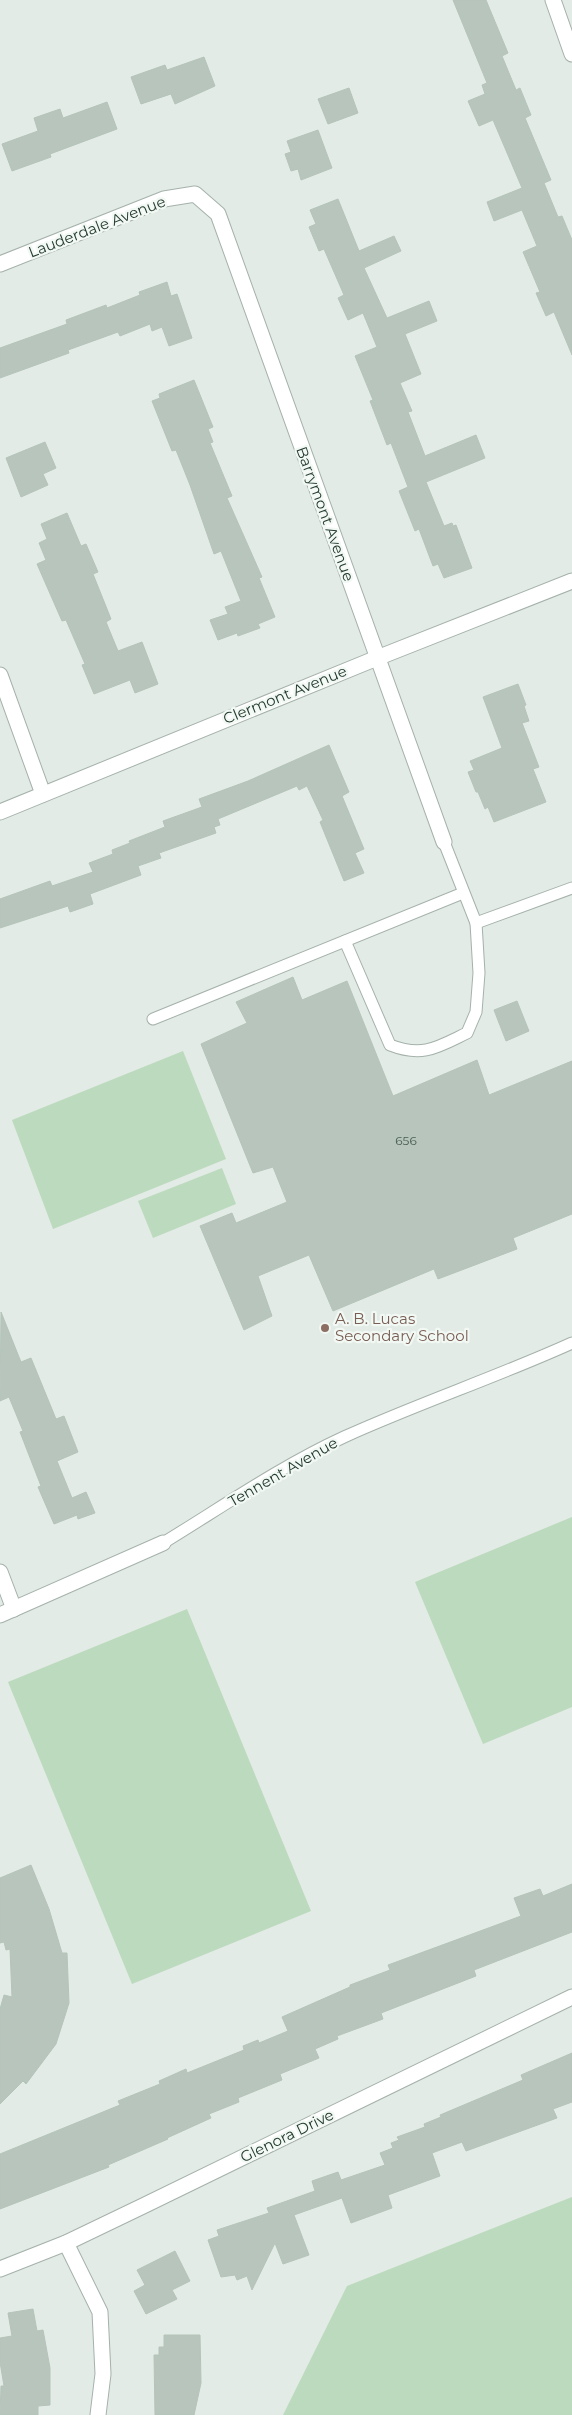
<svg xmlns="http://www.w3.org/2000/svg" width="572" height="2415" font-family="Montserrat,sans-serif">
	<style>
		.green { fill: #bcdabd }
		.building { fill: #b7c5bd; stroke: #b5c4ba }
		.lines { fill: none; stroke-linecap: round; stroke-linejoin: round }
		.service-casing { stroke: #a5b2ab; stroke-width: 13 }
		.minor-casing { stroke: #a5b2ab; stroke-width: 17 }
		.tertiary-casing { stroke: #a5b2ab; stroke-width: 17 }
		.service { stroke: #fff; stroke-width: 11 }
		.minor { stroke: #fff; stroke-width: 15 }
		.tertiary { stroke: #fff; stroke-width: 15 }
		.education-dot { fill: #8d6e63; stroke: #f2f8f3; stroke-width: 2 }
		.labels { text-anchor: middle; stroke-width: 4.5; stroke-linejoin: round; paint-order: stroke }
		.number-label { font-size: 12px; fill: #485d52 }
		.street-label { font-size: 15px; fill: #233a2f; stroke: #f2f8f3 }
		.education-label { font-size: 15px; fill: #785e54; stroke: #f2f8f3; text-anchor: start }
	</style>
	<rect width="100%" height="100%" fill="#e2ebe5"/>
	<g class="green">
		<polygon points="183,1051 226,1159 53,1229 12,1120"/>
		<polygon points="222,1168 236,1204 153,1238 138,1201"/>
		<polygon points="572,1517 572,1707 483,1744 415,1582"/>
		<polygon points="187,1609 311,1911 132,1984 8,1682"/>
		<polygon points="572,2197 572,2415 283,2415 347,2286"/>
	</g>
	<g class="building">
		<polygon points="453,0 486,0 508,53 502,56 516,90 520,88 531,115 525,118 551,180 544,183 558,217 562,216 572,240 572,355 554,312 546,316 536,293 540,292 523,252 537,246 522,210 494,221 487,202 522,188 493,120 479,126 468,101 485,94 482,85 487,83"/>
		<polygon points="204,57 215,86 175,104 171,94 141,104 131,77 165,65 167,70"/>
		<polygon points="349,88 358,113 328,124 318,99"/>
		<polygon points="107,102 117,129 50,154 51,157 12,171 2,144 38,131 34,118 60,109 63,118"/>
		<polygon points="318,130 332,168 301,180 298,169 291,171 285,154 291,152 287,141"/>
		<polygon points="338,199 359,251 394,236 401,251 364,268 387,318 429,301 437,321 405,334 421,374 400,383 412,411 408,412 425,456 476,435 485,458 426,482 444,526 452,523 453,526 456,525 472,568 444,578 438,564 433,566 419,529 415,531 399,491 408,487 391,443 387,445 370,401 373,400 355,356 377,347 363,313 348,320 338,298 344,295 324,249 319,251 309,227 316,224 310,210"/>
		<polygon points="167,282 171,296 177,294 192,338 169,346 162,327 152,331 150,324 120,336 118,332 68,350 69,353 0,378 0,348 67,324 66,320 106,305 107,308 140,295 139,292"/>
		<polygon points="194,380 213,427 208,429 213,442 210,443 232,496 227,498 262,577 259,578 275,617 258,624 260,628 238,636 237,633 218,640 210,620 228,614 225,607 241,601 221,551 214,554 190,485 176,450 172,451 152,401 160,398 159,394"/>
		<polygon points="45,442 56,468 43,474 48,485 21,497 6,458"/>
		<polygon points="67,513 81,546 86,544 98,572 93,574 111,619 106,622 118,651 142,642 158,684 135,693 130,680 94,694 82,665 85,664 66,620 62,621 37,564 46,560 39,543 47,539 41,524"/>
		<polygon points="518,684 526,705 524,706 529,721 522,723 539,767 533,769 546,802 494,822 488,807 485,809 478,792 476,792 468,772 474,770 470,761 502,748 483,697"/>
		<polygon points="329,745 349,792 342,796 364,849 355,853 364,873 344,881 320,822 323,820 307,786 299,790 297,786 218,819 220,825 214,827 216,833 159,853 161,858 138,866 141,875 90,894 93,904 70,912 68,906 0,928 0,899 50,881 52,886 93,872 89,863 113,854 112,850 130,843 129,841 165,827 163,821 202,807 199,799 248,781"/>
		<polygon points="293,977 302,1000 347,981 393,1096 477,1060 489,1095 572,1061 572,1214 513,1238 517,1249 438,1279 434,1269 333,1311 309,1255 258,1276 272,1316 244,1330 200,1226 232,1213 236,1223 287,1202 273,1167 253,1173 201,1044 247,1023 236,1002"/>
		<polygon points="517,1001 529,1031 506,1041 494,1010"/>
		<polygon points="1,1312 21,1362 31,1358 56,1419 64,1416 78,1452 57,1461 72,1498 86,1492 95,1513 78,1519 77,1515 54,1524 38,1487 41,1486 20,1432 23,1431 9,1397 0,1401"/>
		<polygon points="31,1865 49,1909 62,1953 67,1953 69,2003 56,2044 26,2084 23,2081 0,2104 0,2009 4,1995 12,1997 10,1949 6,1950 4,1942 0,1943 0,1878"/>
		<polygon points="572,1884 572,1932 474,1970 476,1976 381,2013 383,2019 337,2036 338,2039 315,2049 319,2058 280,2074 282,2080 238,2098 239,2102 209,2114 211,2118 167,2138 168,2139 108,2165 109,2167 0,2209 0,2154 120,2105 118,2101 160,2084 159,2081 186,2069 187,2073 244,2050 243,2046 258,2040 259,2043 288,2031 282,2017 350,1987 350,1985 390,1970 388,1965 521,1916 514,1898 540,1889 543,1896"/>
		<polygon points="572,2053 572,2102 553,2109 557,2118 466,2151 462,2142 432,2153 440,2176 388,2195 392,2208 351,2223 342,2198 294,2215 309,2255 283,2264 275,2243 252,2290 247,2276 237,2280 235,2275 221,2277 208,2240 219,2236 217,2230 269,2213 267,2208 315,2191 312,2181 338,2172 341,2180 385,2165 380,2153 393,2148 391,2143 399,2140 397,2137 425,2127 424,2124 441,2117 440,2115 523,2080 521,2075"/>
		<polygon points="175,2251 190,2281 172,2290 177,2299 146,2314 134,2291 145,2285 137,2270"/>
		<polygon points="33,2309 37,2331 43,2330 50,2368 50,2405 38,2406 38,2415 0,2415 1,2386 4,2386 0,2362 0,2338 12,2336 8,2313"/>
		<polygon points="164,2335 200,2335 201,2383 194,2415 155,2415 154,2355 159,2355 159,2347 164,2347"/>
	</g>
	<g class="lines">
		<defs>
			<g id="service">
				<polyline points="476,923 572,888"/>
				<path d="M345,941L390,1045C423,1058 438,1047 467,1033L476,1012L479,973L476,923L444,842"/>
				<polyline points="153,1019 463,893"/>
				<path d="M163,1543C222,1507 281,1466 344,1437C419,1403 497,1377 572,1343"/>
			</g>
			<g id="minor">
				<polyline points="553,0 572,54"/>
				<polyline points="0,264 164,199 195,194 218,214 444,842"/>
				<polyline points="0,675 43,794"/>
				<polyline points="0,812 377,658 572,581"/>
				<polyline points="0,1572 14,1609"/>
				<polyline points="0,1615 163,1543"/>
				<polyline points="66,2243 100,2312 103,2374 98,2415"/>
			</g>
			<polyline id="tertiary" points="0,2269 66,2243 143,2206 572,1997"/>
		</defs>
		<use href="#service" class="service-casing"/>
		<use href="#minor" class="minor-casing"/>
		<use href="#tertiary" class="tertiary-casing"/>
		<use href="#service" class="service"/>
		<use href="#minor" class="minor"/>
		<use href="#tertiary" class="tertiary"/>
	</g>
	<circle class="education-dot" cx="325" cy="1328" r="5"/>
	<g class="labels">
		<g class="number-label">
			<text x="406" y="1145">656</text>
		</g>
		<g class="street-label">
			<text transform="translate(97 227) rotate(-21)" y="5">Lauderdale Avenue</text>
			<text transform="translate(325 514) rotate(70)" y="5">Barrymont Avenue</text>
			<text transform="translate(285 695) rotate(-22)" y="5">Clermont Avenue</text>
			<text transform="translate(283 1472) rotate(-30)" y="5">Tennent Avenue</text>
			<text transform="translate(287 2136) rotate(-26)" y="5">Glenora Drive</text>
		</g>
		<g class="education-label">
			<text x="335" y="1324">A. B. Lucas<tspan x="335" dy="17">Secondary School</tspan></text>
		</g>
	</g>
</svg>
